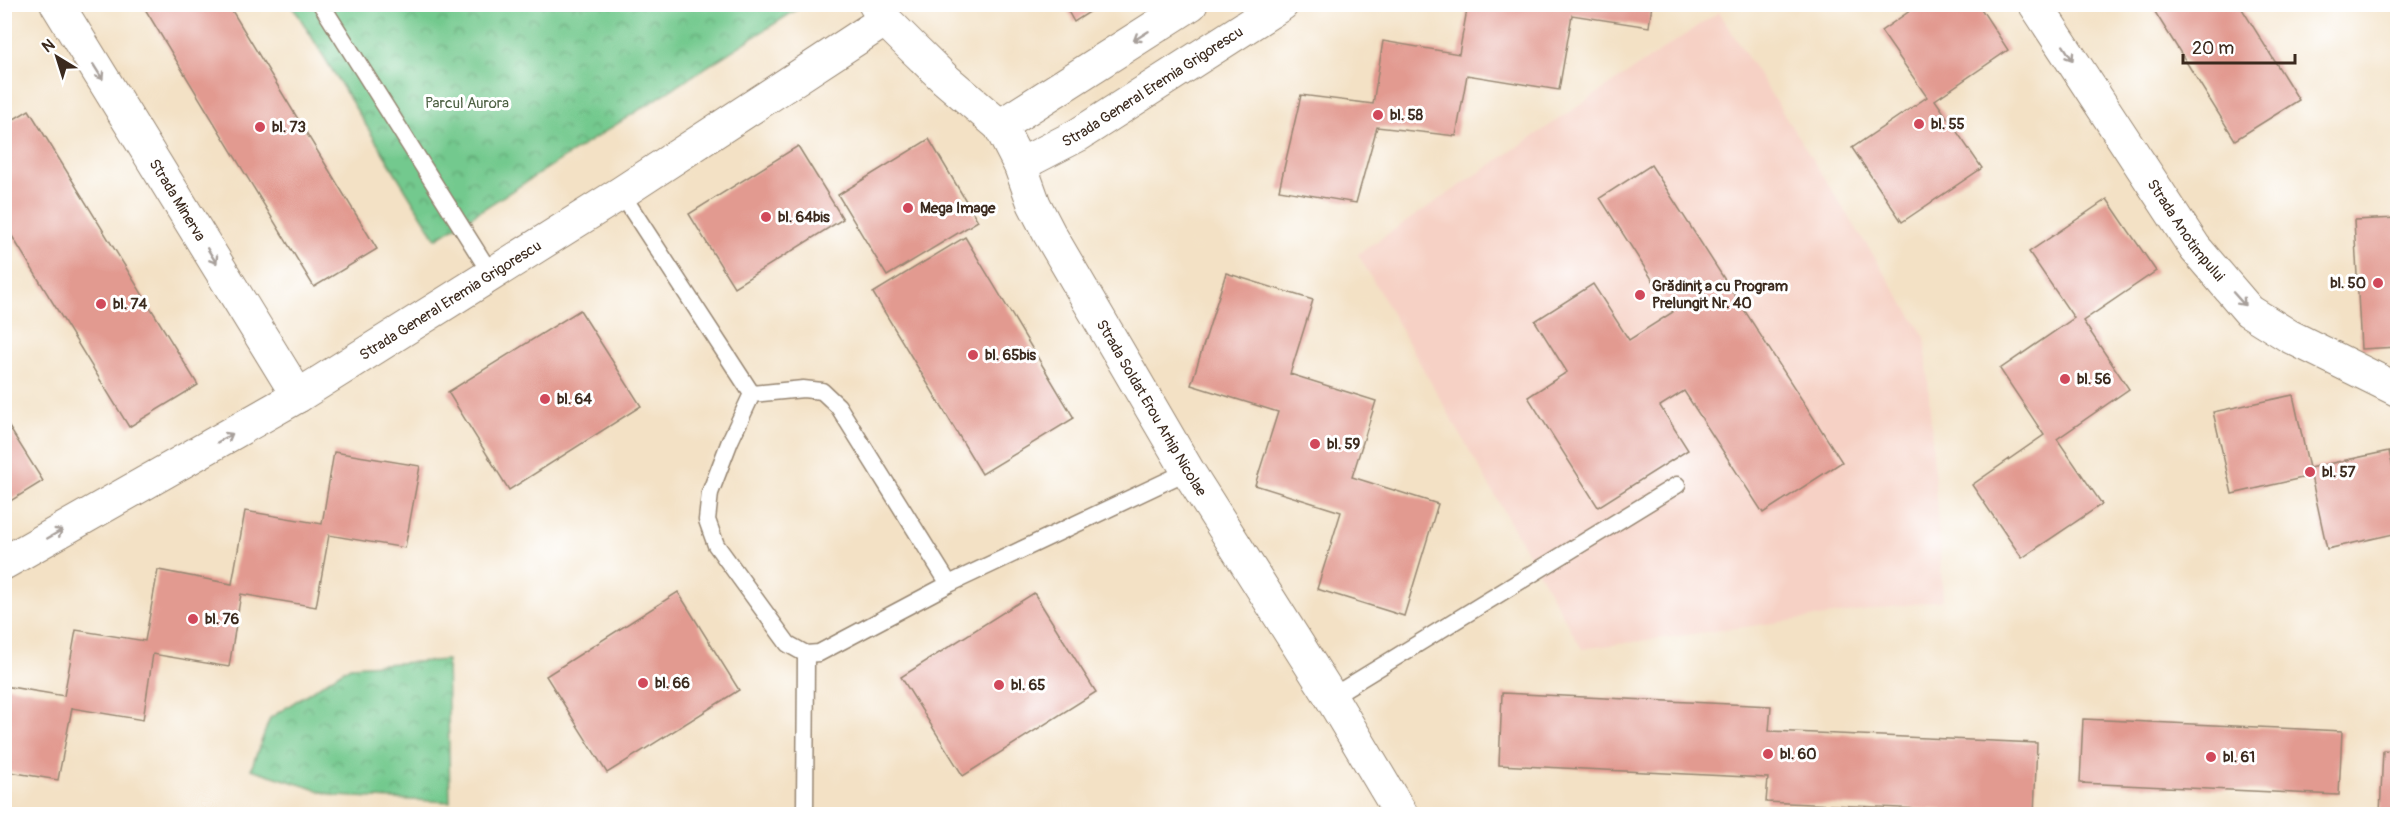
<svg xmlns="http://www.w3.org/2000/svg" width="2402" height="819" font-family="Pangolin,sans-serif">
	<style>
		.built { fill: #f6d1c5 }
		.park { fill: url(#park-crowns); stroke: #577a56; stroke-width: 1.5 }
		.building { fill: #e29a90 }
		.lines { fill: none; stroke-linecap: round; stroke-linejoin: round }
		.service-casing { stroke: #978672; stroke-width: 19 }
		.minor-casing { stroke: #978672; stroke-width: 35 }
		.tertiary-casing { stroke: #978672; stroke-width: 35 }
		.service { stroke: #fff; stroke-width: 16 }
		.minor { stroke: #fff; stroke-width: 33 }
		.tertiary { stroke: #fff; stroke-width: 33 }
		.oneway { stroke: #a79f9a }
		.poi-dot { fill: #d1495b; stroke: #fff; stroke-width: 2 }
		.labels { text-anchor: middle; stroke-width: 6; stroke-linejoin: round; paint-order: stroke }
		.street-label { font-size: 15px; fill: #3b2a1e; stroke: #fff }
		.park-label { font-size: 15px; fill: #4f6245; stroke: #fff }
		.poi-label { font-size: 15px; font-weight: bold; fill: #3b2a1e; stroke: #fff; text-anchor: start }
	</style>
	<defs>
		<pattern id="park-crowns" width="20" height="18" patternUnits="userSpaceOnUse" patternTransform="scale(1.5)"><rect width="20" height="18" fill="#73c98e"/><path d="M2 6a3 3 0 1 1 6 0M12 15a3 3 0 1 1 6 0" fill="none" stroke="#60a373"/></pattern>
	</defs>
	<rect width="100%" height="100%" fill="#fff"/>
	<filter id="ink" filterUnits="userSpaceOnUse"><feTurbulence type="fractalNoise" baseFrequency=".0167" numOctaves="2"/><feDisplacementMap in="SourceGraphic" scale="12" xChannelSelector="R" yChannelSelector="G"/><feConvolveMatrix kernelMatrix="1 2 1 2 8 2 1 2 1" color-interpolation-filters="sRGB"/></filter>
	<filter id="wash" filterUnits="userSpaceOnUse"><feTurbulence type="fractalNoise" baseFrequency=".008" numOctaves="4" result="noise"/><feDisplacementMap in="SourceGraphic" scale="24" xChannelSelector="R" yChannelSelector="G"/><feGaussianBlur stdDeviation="1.35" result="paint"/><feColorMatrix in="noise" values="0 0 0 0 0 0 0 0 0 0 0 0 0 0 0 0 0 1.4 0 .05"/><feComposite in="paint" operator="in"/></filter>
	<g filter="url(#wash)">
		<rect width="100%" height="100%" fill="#f3e1c5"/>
		<polygon class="built" points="1719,12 1925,337 1943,600 1582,649 1358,254"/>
		<g class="park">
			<polygon points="292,5 804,5 436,239"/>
			<polygon points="447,660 450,802 336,796 251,769 270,718 350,666"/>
		</g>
		<g id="blocks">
			<g class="building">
				<polygon points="142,4 228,4 377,249 314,287"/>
				<polygon points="1064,4 1102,4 1074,22"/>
				<polygon points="1468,4 1652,4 1649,27 1572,15 1559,90 1467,75 1456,136 1377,127 1356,203 1279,190 1301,95 1373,104 1383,41 1459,54"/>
				<polygon points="1920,4 1978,4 2008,50 1935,100 1982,168 1902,222 1852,148 1927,97 1881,31"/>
				<polygon points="2150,4 2239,4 2299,100 2235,140"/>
				<polygon points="29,110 198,385 129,427 4,223 4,125"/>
				<polygon points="929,139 978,221 887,276 838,195"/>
				<polygon points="798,146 843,219 734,287 689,214"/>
				<polygon points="1651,165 1842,462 1763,513 1684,391 1660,406 1688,450 1598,507 1528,397 1567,372 1535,321 1593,284 1629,340 1673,312 1600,198"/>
				<polygon points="2107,199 2156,271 2083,321 2129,389 2057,439 2102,504 2022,558 1972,485 2044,435 2000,369 2074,318 2029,252"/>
				<polygon points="2398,218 2398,347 2361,349 2354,220"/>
				<polygon points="965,237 1074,418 982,474 873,293"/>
				<polygon points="1226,273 1313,300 1290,374 1376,401 1352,477 1438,504 1404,616 1317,589 1341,512 1255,485 1278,412 1191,385"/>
				<polygon points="580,310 641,406 509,490 448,392"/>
				<polygon points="2293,395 2309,468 2389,451 2398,489 2398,533 2327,549 2311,476 2232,494 2213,412"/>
				<polygon points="4,419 43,481 4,505"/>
				<polygon points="334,452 420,466 405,548 329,535 316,607 241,594 229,667 153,654 143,720 72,708 58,780 4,771 4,686 64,696 76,630 145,641 158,570 232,584 245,511 322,524"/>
				<polygon points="678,592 739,690 607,773 546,676"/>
				<polygon points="1034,593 1096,692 963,776 901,677"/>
				<polygon points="1502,693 1771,706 1769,731 2037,743 2034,814 1766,802 1768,778 1499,765"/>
				<polygon points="2083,719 2342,731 2339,795 2080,783"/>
				<polygon points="2383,750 2398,751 2398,814 2380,814"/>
			</g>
		</g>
	</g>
	<g filter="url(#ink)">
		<use href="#blocks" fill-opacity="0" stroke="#978672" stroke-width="1.5"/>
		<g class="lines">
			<defs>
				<g id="service">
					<polyline points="321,4 491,274"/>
					<polyline points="621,193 752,394"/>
					<polyline points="949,584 838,406 822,391 803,389 752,394 730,441 710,493 707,520 716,545 788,644 806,654 819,653 949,584 1188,471"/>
					<polyline points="1331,697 1677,485"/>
					<polyline points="805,814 806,654"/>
				</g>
				<g id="minor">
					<path id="s1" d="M57,4L298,396"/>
					<path id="s2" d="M875,4L885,20L910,45L945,79L1000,126L1020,165L1034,204L1049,233L1188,471L1331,697L1401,814"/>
					<path id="s3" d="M2035,4L2195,248L2249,311L2289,336L2398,390"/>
					<path id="s4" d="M4,563L298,396L621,193L885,20"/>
				</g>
				<g id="tertiary">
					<polyline points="1000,126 1191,4"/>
					<path id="s5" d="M1020,165L1078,135L1282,4"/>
				</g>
			</defs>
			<use href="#service" class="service-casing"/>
			<use href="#minor" class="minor-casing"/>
			<use href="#tertiary" class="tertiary-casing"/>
			<use href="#service" class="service"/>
			<use href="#minor" class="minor"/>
			<use href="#tertiary" class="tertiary"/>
		</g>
		<defs><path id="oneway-shaft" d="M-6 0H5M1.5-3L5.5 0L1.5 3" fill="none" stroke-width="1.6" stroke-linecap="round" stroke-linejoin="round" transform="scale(1.5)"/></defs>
		<g class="oneway">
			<use href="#oneway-shaft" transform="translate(1141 36) rotate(148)"/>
			<use href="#oneway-shaft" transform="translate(2068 53) rotate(57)"/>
			<use href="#oneway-shaft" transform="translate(98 72) rotate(58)"/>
			<use href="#oneway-shaft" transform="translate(212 256) rotate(58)"/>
			<use href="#oneway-shaft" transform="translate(2239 299) rotate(48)"/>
			<use href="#oneway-shaft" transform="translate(225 438) rotate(-30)"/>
			<use href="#oneway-shaft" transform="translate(55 534) rotate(-30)"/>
		</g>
	</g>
	<g class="poi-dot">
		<circle cx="1378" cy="115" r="6"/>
		<circle cx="1919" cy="124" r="6"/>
		<circle cx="260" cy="127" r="6"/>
		<circle cx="908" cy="208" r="6"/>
		<circle cx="766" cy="217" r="6"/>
		<circle cx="2378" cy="283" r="6"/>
		<circle cx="1640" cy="295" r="6"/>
		<circle cx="101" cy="304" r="6"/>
		<circle cx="973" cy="355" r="6"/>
		<circle cx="2065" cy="379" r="6"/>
		<circle cx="545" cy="399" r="6"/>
		<circle cx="1315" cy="444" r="6"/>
		<circle cx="2310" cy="472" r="6"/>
		<circle cx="193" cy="619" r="6"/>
		<circle cx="643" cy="683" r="6"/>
		<circle cx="999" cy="685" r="6"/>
		<circle cx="1768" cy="754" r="6"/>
		<circle cx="2211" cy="757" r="6"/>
	</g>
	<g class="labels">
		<g class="street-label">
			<text dy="5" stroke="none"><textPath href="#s5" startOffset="154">Strada General Eremia Grigorescu</textPath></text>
			<text dy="5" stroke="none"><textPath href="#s1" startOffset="230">Strada Minerva</textPath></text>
			<text dy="5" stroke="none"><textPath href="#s3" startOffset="272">Strada Anotimpului</textPath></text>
			<text dy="5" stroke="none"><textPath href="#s4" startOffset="518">Strada General Eremia Grigorescu</textPath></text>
			<text dy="5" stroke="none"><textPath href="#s2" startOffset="496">Strada Soldat Erou Arhip Nicolae</textPath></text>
		</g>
		<g class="park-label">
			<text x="467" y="108">Parcul Aurora</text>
		</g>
		<g class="poi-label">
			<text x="1390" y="120">bl. 58</text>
			<text x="1931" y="129">bl. 55</text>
			<text x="272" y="132">bl. 73</text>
			<text x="920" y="213">Mega Image</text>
			<text x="778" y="222">bl. 64bis</text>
			<text x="2366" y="288" text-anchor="end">bl. 50</text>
			<text x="1652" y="291">Grădinița cu Program<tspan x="1652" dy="17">Prelungit Nr. 40</tspan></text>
			<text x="113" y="309">bl. 74</text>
			<text x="985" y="360">bl. 65bis</text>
			<text x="2077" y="384">bl. 56</text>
			<text x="557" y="404">bl. 64</text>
			<text x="1327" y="449">bl. 59</text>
			<text x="2322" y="477">bl. 57</text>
			<text x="205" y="624">bl. 76</text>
			<text x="655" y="688">bl. 66</text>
			<text x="1011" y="690">bl. 65</text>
			<text x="1780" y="759">bl. 60</text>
			<text x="2223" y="762">bl. 61</text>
		</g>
	</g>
	<rect width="2402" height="819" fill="none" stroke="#fff" stroke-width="24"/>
	<g transform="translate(57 57) rotate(322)" stroke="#ffffff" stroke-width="4.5" paint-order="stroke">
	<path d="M0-4.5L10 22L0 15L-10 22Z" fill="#3b2a1e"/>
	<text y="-9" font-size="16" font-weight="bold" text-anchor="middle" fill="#3b2a1e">N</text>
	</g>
	<path d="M2183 54v9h112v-9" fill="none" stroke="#3b2a1e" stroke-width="3"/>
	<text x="2192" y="54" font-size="18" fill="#3b2a1e" stroke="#ffffff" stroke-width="4.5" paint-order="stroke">20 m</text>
</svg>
